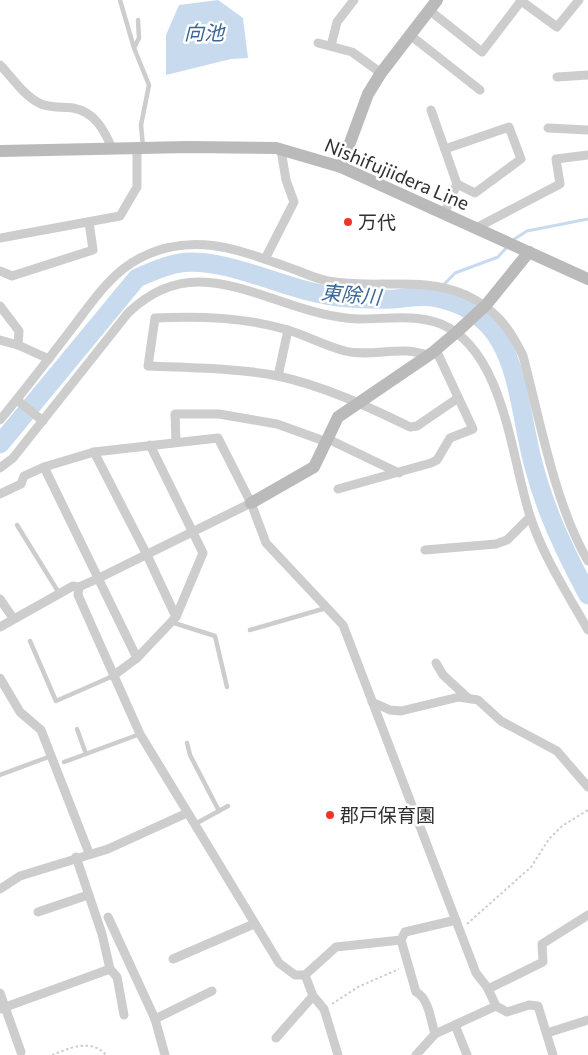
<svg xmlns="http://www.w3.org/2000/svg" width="588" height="1055" font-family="Commissioner,'Noto Sans JP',sans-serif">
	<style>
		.water { fill: #c8dbee }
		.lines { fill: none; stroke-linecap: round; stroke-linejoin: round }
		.stream { stroke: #c8dbee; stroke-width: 3 }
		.river { stroke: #c8dbee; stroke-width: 19 }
		.path { stroke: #cdcdcd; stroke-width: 2; stroke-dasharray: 2.5 2.5; stroke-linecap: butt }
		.lane { stroke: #cdcdcd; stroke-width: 4.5 }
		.street { stroke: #cdcdcd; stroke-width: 9 }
		.secondary { stroke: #bababa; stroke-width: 12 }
		.poi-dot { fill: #ef342a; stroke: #fff; stroke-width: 2 }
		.labels { text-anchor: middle; stroke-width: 5; stroke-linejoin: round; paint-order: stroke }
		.street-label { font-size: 19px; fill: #303030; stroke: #fff }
		.poi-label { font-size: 19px; fill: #303030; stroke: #fff; text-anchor: start }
		.water-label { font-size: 20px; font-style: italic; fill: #396797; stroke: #fff }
	</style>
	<rect width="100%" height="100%" fill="#fff"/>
	<polygon class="water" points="218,0 243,18 248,58 231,59 166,75 166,35 179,5"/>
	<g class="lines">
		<g class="stream">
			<polyline points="513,240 527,231 588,219"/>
			<polyline points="432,297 455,273 498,257 507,247"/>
		</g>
		<path class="river" d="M0,444L137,278C151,272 165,265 180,263C219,257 273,283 312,292C339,299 366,300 394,299C406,298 420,295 432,297C520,311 515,395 533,463C545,510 565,552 588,595"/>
		<g class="path">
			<polyline points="467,924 531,867 549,839 562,826 588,810"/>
			<polyline points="332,1004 358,987 399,969"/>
			<path d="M52,1055C70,1048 91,1038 106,1055"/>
		</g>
		<g class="lane">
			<polyline points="120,0 134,48 149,85 141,125 143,147"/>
			<polyline points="134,48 139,38 138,20"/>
			<polyline points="17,525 59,593"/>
			<polyline points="171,622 215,636 227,687"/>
			<polyline points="250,630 326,608"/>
			<polyline points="30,641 56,701 113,676"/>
			<polyline points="77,729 86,754"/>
			<polyline points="187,743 190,755 219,811"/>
			<polyline points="64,762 140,734"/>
			<polyline points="0,775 51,756"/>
			<polyline points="195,824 228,806"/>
		</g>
		<g class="street">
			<polyline points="520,0 557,27 579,0"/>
			<polyline points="429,10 482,52 521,1"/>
			<polyline points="410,35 480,90"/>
			<polyline points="318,43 352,52 381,73"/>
			<polyline points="331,46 337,22 354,0"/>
			<path d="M0,65C12,77 23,95 39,103C50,109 61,106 73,108C95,112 104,130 112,148"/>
			<polyline points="557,77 588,75"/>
			<polyline points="431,110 457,184 444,214"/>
			<polyline points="548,128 588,130"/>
			<polyline points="445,149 509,127 521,159 475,193 457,184"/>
			<polyline points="476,228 560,184 556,159 588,155"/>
			<polyline points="0,238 120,216 137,187 137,148"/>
			<polyline points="265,259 294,202 286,180 281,150"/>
			<polyline points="0,271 12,276 93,250 89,222"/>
			<polyline points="0,306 19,331 18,345"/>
			<polyline points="0,340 18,345 49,359"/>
			<path d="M429,356C402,344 372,358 345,351C326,346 307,336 288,330C244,317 200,316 155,318L148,366C189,368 239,368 278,376C324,386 369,407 410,427L417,426L458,398"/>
			<polyline points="278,376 288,330"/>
			<polyline points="17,400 43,421"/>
			<path d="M0,420C24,391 47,361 70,331C91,304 109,274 140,258C194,230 242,251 296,270C306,274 317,279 328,281C374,290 421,275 466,295C494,308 510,328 523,356C540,420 555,505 588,561"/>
			<polyline points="328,439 399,473"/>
			<polyline points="176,442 175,414 219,414 277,424 327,442"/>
			<polyline points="94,452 147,555 176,617"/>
			<path d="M0,468L13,458L128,313C179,264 226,283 286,303C310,311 333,318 359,319C387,319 415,314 441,324C504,350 511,457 530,516C543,556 567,593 588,630"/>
			<polyline points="338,489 431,463 437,460 450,438 473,429 436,350"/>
			<polyline points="0,494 21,484 24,476 44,467"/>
			<polyline points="425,550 496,544 507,540 530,517"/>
			<polyline points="79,587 78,595 140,734 279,963 295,975 305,975 313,996 324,1009 338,1055"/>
			<polyline points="0,599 13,618"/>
			<polyline points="0,627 73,586 79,587 99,578 251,503"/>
			<polyline points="137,658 44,467 94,452 218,438 251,503 266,543 343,625 476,973 487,987 496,1006 507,1012 529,1005 538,1006 553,1055"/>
			<polyline points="436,663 443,675 467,697"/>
			<polyline points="113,676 137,658 176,617 203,553 150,445"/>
			<polyline points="0,678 20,712 41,730 89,853"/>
			<polyline points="372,702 390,710 401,711 459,697 478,700 501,721 557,751 588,787"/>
			<polyline points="76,857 102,934 110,969 117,977 124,1015"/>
			<polyline points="0,889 20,876 108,849 187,813"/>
			<polyline points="38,912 88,895"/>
			<polyline points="108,917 155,1019 165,1055"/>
			<polyline points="173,959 254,924"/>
			<polyline points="305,975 336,947 401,940"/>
			<polyline points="488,989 543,962 542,944 588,915"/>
			<polyline points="0,993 21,1052"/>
			<polyline points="0,1009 110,969"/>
			<polyline points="155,1019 212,991"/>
			<polyline points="455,1025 467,1055"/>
			<polyline points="547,1033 588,1020"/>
			<path d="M435,1034C431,1022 429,998 416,992L401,940L405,932L456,920"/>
			<polyline points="276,1038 313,996"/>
			<polyline points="416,1055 435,1034 496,1006"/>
		</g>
		<g class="secondary">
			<polyline points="0,151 188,147 276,148 341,167 588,279"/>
			<polyline points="341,167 368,94 381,73 437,0"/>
			<polyline points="251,503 314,467 338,417 432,353 458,331 486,305 529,252"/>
		</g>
	</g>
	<g class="poi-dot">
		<circle cx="348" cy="222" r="5"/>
		<circle cx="330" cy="815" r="5"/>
	</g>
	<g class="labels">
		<g class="street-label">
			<text transform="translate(397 174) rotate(23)" y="7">Nishifujiidera Line</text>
		</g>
		<g class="poi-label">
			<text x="358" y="229">万代</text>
			<text x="340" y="822">郡戸保育園</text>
		</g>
		<g class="water-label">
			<text x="204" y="40">向池</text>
			<text transform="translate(351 295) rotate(5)" y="7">東除川</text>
		</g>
	</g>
</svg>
